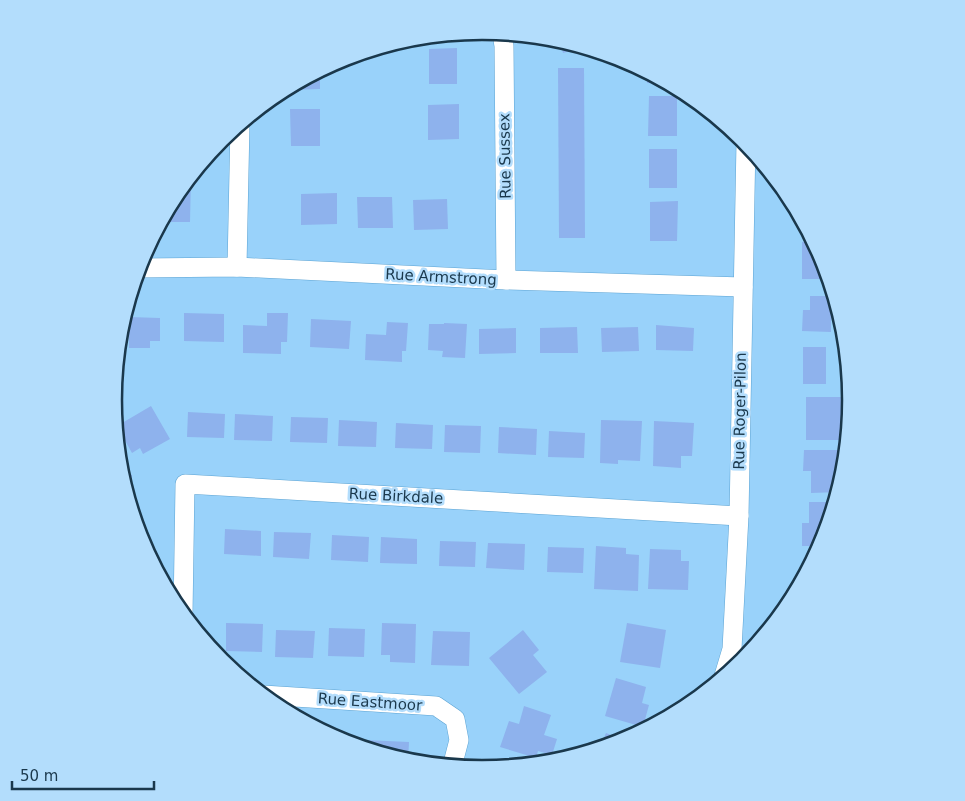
<svg xmlns="http://www.w3.org/2000/svg" width="965" height="801" font-family="'DejaVu Sans',sans-serif">
	<style>
		.building { fill: #8eb2ed }
		.lines { fill: none; stroke-linecap: round; stroke-linejoin: round }
		.minor-casing { stroke: #5ba3d3; stroke-width: 20 }
		.minor { stroke: #fff; stroke-width: 19 }
		.labels { text-anchor: middle; stroke-width: 5; stroke-linejoin: round; paint-order: stroke }
		.street-label { font-size: 15px; fill: #1a384c; stroke: #b3ddfc }
		.rim { fill: none; stroke: #1a384c; stroke-width: 2.5 }
	</style>
	<rect width="100%" height="100%" fill="#99d2fa"/>
	<g class="building">
		<polygon points="560,40 582,47 584,47 563,53"/>
		<polygon points="457,48 457,84 429,84 429,49"/>
		<polygon points="558,68 584,68 585,238 559,238"/>
		<polygon points="320,71 320,89 290,90 290,87"/>
		<polygon points="648,72 653,75 669,84 647,83"/>
		<polygon points="649,96 677,96 677,136 648,136"/>
		<polygon points="459,104 459,139 428,140 428,105"/>
		<polygon points="290,109 320,109 320,146 291,146"/>
		<rect x="649" y="149" width="28" height="39"/>
		<polygon points="191,176 190,222 166,222 166,213 176,195"/>
		<polygon points="337,193 337,224 301,225 301,194"/>
		<polygon points="357,197 392,197 393,228 358,228"/>
		<polygon points="447,199 448,229 414,230 413,200"/>
		<polygon points="678,201 677,241 650,241 650,202"/>
		<polygon points="802,242 815,242 826,266 826,279 802,279"/>
		<polygon points="810,296 831,296 831,332 802,331 803,310 810,310"/>
		<polygon points="184,313 224,314 224,342 184,341"/>
		<polygon points="267,313 288,313 287,342 281,342 281,354 243,353 243,325 267,326"/>
		<polygon points="129,317 160,318 160,341 150,341 150,348 129,348"/>
		<polygon points="311,319 351,321 349,349 310,347"/>
		<polygon points="387,322 408,323 406,351 402,351 402,362 365,360 366,334 386,335"/>
		<polygon points="444,323 467,324 465,358 442,357 443,351 428,350 429,324 444,324"/>
		<polygon points="656,325 694,328 693,351 656,350"/>
		<polygon points="577,327 578,353 540,353 540,328"/>
		<polygon points="638,327 639,351 602,352 601,328"/>
		<polygon points="516,328 516,353 479,354 479,329"/>
		<rect x="803" y="347" width="23" height="37"/>
		<polygon points="806,397 847,397 846,440 806,440"/>
		<polygon points="151,406 170,439 143,454 140,448 132,453 117,426"/>
		<polygon points="188,412 225,414 224,438 187,437"/>
		<polygon points="235,414 273,416 272,441 234,440"/>
		<polygon points="291,417 328,418 327,443 290,442"/>
		<polygon points="339,420 377,422 376,447 338,446"/>
		<polygon points="601,420 642,421 640,461 618,460 618,464 600,463"/>
		<polygon points="654,421 694,423 692,456 681,456 681,468 653,466"/>
		<polygon points="396,423 433,425 432,449 395,448"/>
		<polygon points="445,425 481,426 480,453 444,452"/>
		<polygon points="499,427 537,429 536,455 498,453"/>
		<polygon points="549,431 585,433 584,458 548,457"/>
		<polygon points="804,450 844,450 844,475 839,492 811,493 811,471 803,471"/>
		<polygon points="119,463 129,465 128,474 132,475 128,498"/>
		<polygon points="809,502 836,502 821,546 802,546 802,523 809,523"/>
		<polygon points="225,529 261,531 261,556 224,554"/>
		<polygon points="274,532 311,533 309,559 273,557"/>
		<polygon points="332,535 369,537 368,562 331,560"/>
		<polygon points="381,537 417,539 417,564 380,563"/>
		<polygon points="440,541 476,542 475,567 439,566"/>
		<polygon points="488,543 525,544 524,570 486,568"/>
		<polygon points="596,546 626,548 626,554 639,555 638,591 594,589"/>
		<polygon points="548,547 584,548 583,573 547,572"/>
		<polygon points="650,549 681,550 681,561 689,561 688,590 648,589"/>
		<polygon points="808,556 816,557 806,574"/>
		<polygon points="226,623 263,624 262,652 226,651"/>
		<polygon points="382,623 416,624 415,663 390,662 390,655 381,655"/>
		<polygon points="627,623 666,630 660,668 620,662"/>
		<polygon points="329,628 365,629 364,657 328,656"/>
		<polygon points="276,630 315,631 313,658 275,657"/>
		<polygon points="523,630 539,650 533,655 547,672 519,694 489,658"/>
		<polygon points="433,631 470,632 469,666 431,665"/>
		<polygon points="616,678 646,687 642,703 649,705 643,727 605,716"/>
		<polygon points="524,706 551,715 544,735 557,739 552,755 538,751 536,758 500,747 509,721 519,724"/>
		<polygon points="606,733 621,739 623,734 631,738 599,749"/>
		<polygon points="364,740 409,742 408,762 364,749"/>
		<polygon points="496,760 515,767 493,769"/>
	</g>
	<g class="lines">
		<defs>
			<g id="minor">
				<polyline points="502,33 504,46 506,280"/>
				<polyline points="237,267 240,124"/>
				<polyline points="139,268 237,267 506,280 743,287"/>
				<polyline points="183,615 185,484 739,516"/>
				<polyline points="723,679 732,649 739,516 746,142"/>
				<polyline points="263,695 436,706 455,719 459,740 452,767"/>
			</g>
		</defs>
		<use href="#minor" class="minor-casing"/>
		<use href="#minor" class="minor"/>
	</g>
	<g class="labels">
		<g class="street-label">
			<text transform="translate(505 156) rotate(-91)" y="5">Rue Sussex</text>
			<text transform="translate(441 277) rotate(3)" y="5">Rue Armstrong</text>
			<text transform="translate(740 411) rotate(-89)" y="5">Rue Roger-Pilon</text>
			<text transform="translate(396 496) rotate(3)" y="5">Rue Birkdale</text>
			<text transform="translate(370 702) rotate(4)" y="5">Rue Eastmoor</text>
		</g>
	</g>
	<path d="M0 0H965V801H0ZM122 400a360 360 0 1 1 720 0a360 360 0 1 1-720 0Z" fill="#b3ddfc" fill-rule="evenodd"/>
	<path class="rim" d="M122 400a360 360 0 1 1 720 0a360 360 0 1 1-720 0Z"/>
	<path d="M12 781v8h142v-8" fill="none" stroke="#1a384c" stroke-width="2.5"/>
	<text x="20" y="781" font-size="15" fill="#1a384c" stroke="#b3ddfc" stroke-width="4" paint-order="stroke">50 m</text>
</svg>
